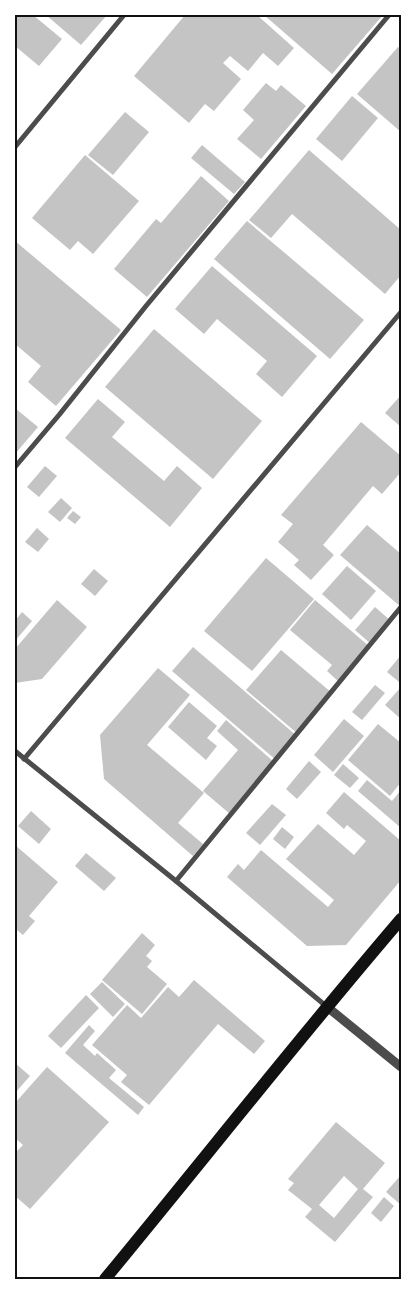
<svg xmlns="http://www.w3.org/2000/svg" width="416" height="1294" font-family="'Varela Round',sans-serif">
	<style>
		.building { fill: #c4c4c4; fill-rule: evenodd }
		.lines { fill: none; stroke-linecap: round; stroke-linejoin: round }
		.minor { stroke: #4c4c4c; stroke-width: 5 }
		.tertiary { stroke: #4c4c4c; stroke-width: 9 }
		.primary { stroke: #111; stroke-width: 12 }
		.neatline { fill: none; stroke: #111; stroke-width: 2 }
	</style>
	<rect width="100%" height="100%" fill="#fff"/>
	<g class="building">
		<polygon points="15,15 33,15 62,39 39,66 15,46"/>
		<polygon points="46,15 107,15 81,45"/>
		<polygon points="185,15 257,15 294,48 278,66 263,53 248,71 230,56 223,63 241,79 214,111 205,104 189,123 134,76"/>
		<polygon points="264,15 383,15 332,74"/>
		<polygon points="398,47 401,49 401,132 357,94"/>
		<polygon points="266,83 276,91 281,85 306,106 261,159 237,139 254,120 243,110"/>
		<polygon points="352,96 378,118 342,161 316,139"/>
		<polygon points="125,112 149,132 113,175 88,155"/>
		<polygon points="202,145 245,182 234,194 191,158"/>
		<polygon points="309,150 401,230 401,275 385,294 292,214 271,238 249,220"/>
		<polygon points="85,155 139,201 93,254 78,241 70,250 32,218"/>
		<polygon points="201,176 229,201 147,297 114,269 156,219 161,223"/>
		<polygon points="247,221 364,320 330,359 214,259"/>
		<polygon points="15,241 121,330 56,406 28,382 41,366 15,344"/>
		<polygon points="212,266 317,356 282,397 256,374 267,361 217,319 204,334 175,309"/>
		<polygon points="154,329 262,421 213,479 105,387"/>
		<polygon points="401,395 401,427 385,413"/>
		<polygon points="98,399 125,422 112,437 164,481 177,466 202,488 170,527 65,438"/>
		<polygon points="15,408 38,427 15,454"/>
		<polygon points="361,422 401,456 401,472 382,494 373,486 323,545 334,555 311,580 294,565 299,560 278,542 293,524 281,515"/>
		<polygon points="45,466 57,476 39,497 27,487"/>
		<polygon points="61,498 72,508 60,522 48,512"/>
		<polygon points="73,511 81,517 75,524 67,518"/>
		<polygon points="367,525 401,554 401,607 340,555"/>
		<polygon points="37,528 49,539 38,552 25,542"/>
		<polygon points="266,558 314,599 252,671 204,631"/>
		<polygon points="347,566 376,591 351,620 322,594"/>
		<polygon points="94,569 108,581 95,596 81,584"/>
		<polygon points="57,600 87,627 42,679 15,683 15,649"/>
		<polygon points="315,600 370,647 339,682 327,671 332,665 290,630"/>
		<polygon points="375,607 391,621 371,644 355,630"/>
		<polygon points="22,612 32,621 15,641 15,621"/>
		<polygon points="193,647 297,736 276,760 172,671"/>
		<polygon points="281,650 332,693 298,734 246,690"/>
		<polygon points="401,655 401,680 399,682 387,672"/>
		<polygon points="158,668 190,695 147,745 204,793 178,823 203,844 193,856 104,779 100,735"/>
		<polygon points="375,685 385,693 362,720 352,712"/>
		<polygon points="401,687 401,719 385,705"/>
		<polygon points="189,702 217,726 207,738 217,746 206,760 168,727"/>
		<polygon points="344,719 364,736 333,772 314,755"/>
		<polygon points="226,720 274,762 230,814 203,791 238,750 217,731"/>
		<polygon points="378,724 401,743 401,782 390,796 348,760"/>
		<polygon points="309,761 321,772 297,799 286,789"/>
		<polygon points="343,764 359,778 350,788 334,775"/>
		<polygon points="367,780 392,801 401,790 401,828 358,791"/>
		<polygon points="344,792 401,841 401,880 346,945 307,946 227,877 238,864 244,870 261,850 328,907 334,900 286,859 318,824 354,855 366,841 347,825 344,829 326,813"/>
		<polygon points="272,804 286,815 260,845 246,833"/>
		<polygon points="31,811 51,829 39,844 18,826"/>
		<polygon points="282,827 294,837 285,849 273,839"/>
		<polygon points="15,845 58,882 29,916 35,921 23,935 17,930 15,933"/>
		<polygon points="86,853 116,878 104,891 75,866"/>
		<polygon points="142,933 155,945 146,956 152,961 147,967 167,984 142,1014 102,980"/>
		<polygon points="194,980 265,1041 254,1054 218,1024 149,1105 121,1082 127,1075 92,1045 127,1005 141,1018 168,987 179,997"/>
		<polygon points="102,982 125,1004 113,1017 90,994"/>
		<polygon points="86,995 99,1008 61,1048 48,1036"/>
		<polygon points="89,1025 95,1031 83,1045 95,1056 97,1053 116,1070 109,1078 144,1107 138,1115 65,1053"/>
		<polygon points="15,1063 30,1076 15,1093"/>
		<polygon points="47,1067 109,1122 30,1209 15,1196 15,1153 23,1145 15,1138 15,1103"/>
		<path d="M336,1122L385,1163L363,1189L373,1197L335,1242L305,1217L312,1209L288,1190L294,1183L288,1179ZM344,1176L358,1189L334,1218L319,1205Z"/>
		<polygon points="401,1175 401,1205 386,1192"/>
		<polygon points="384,1197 394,1206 381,1222 371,1213"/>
	</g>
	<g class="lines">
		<g class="minor">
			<polyline points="15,147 124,15"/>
			<polyline points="15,467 59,415 146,306 389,15"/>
			<polyline points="15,751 176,881 326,1006"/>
			<polyline points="24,759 401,312"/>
			<polyline points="176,881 401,607"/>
		</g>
		<polyline class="tertiary" points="326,1006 401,1067"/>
		<path class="primary" d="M105,1279C204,1159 300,1037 401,919"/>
	</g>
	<rect width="416" height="1294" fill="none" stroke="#ffffff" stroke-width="32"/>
	<rect x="16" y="16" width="384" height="1262" class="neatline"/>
</svg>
